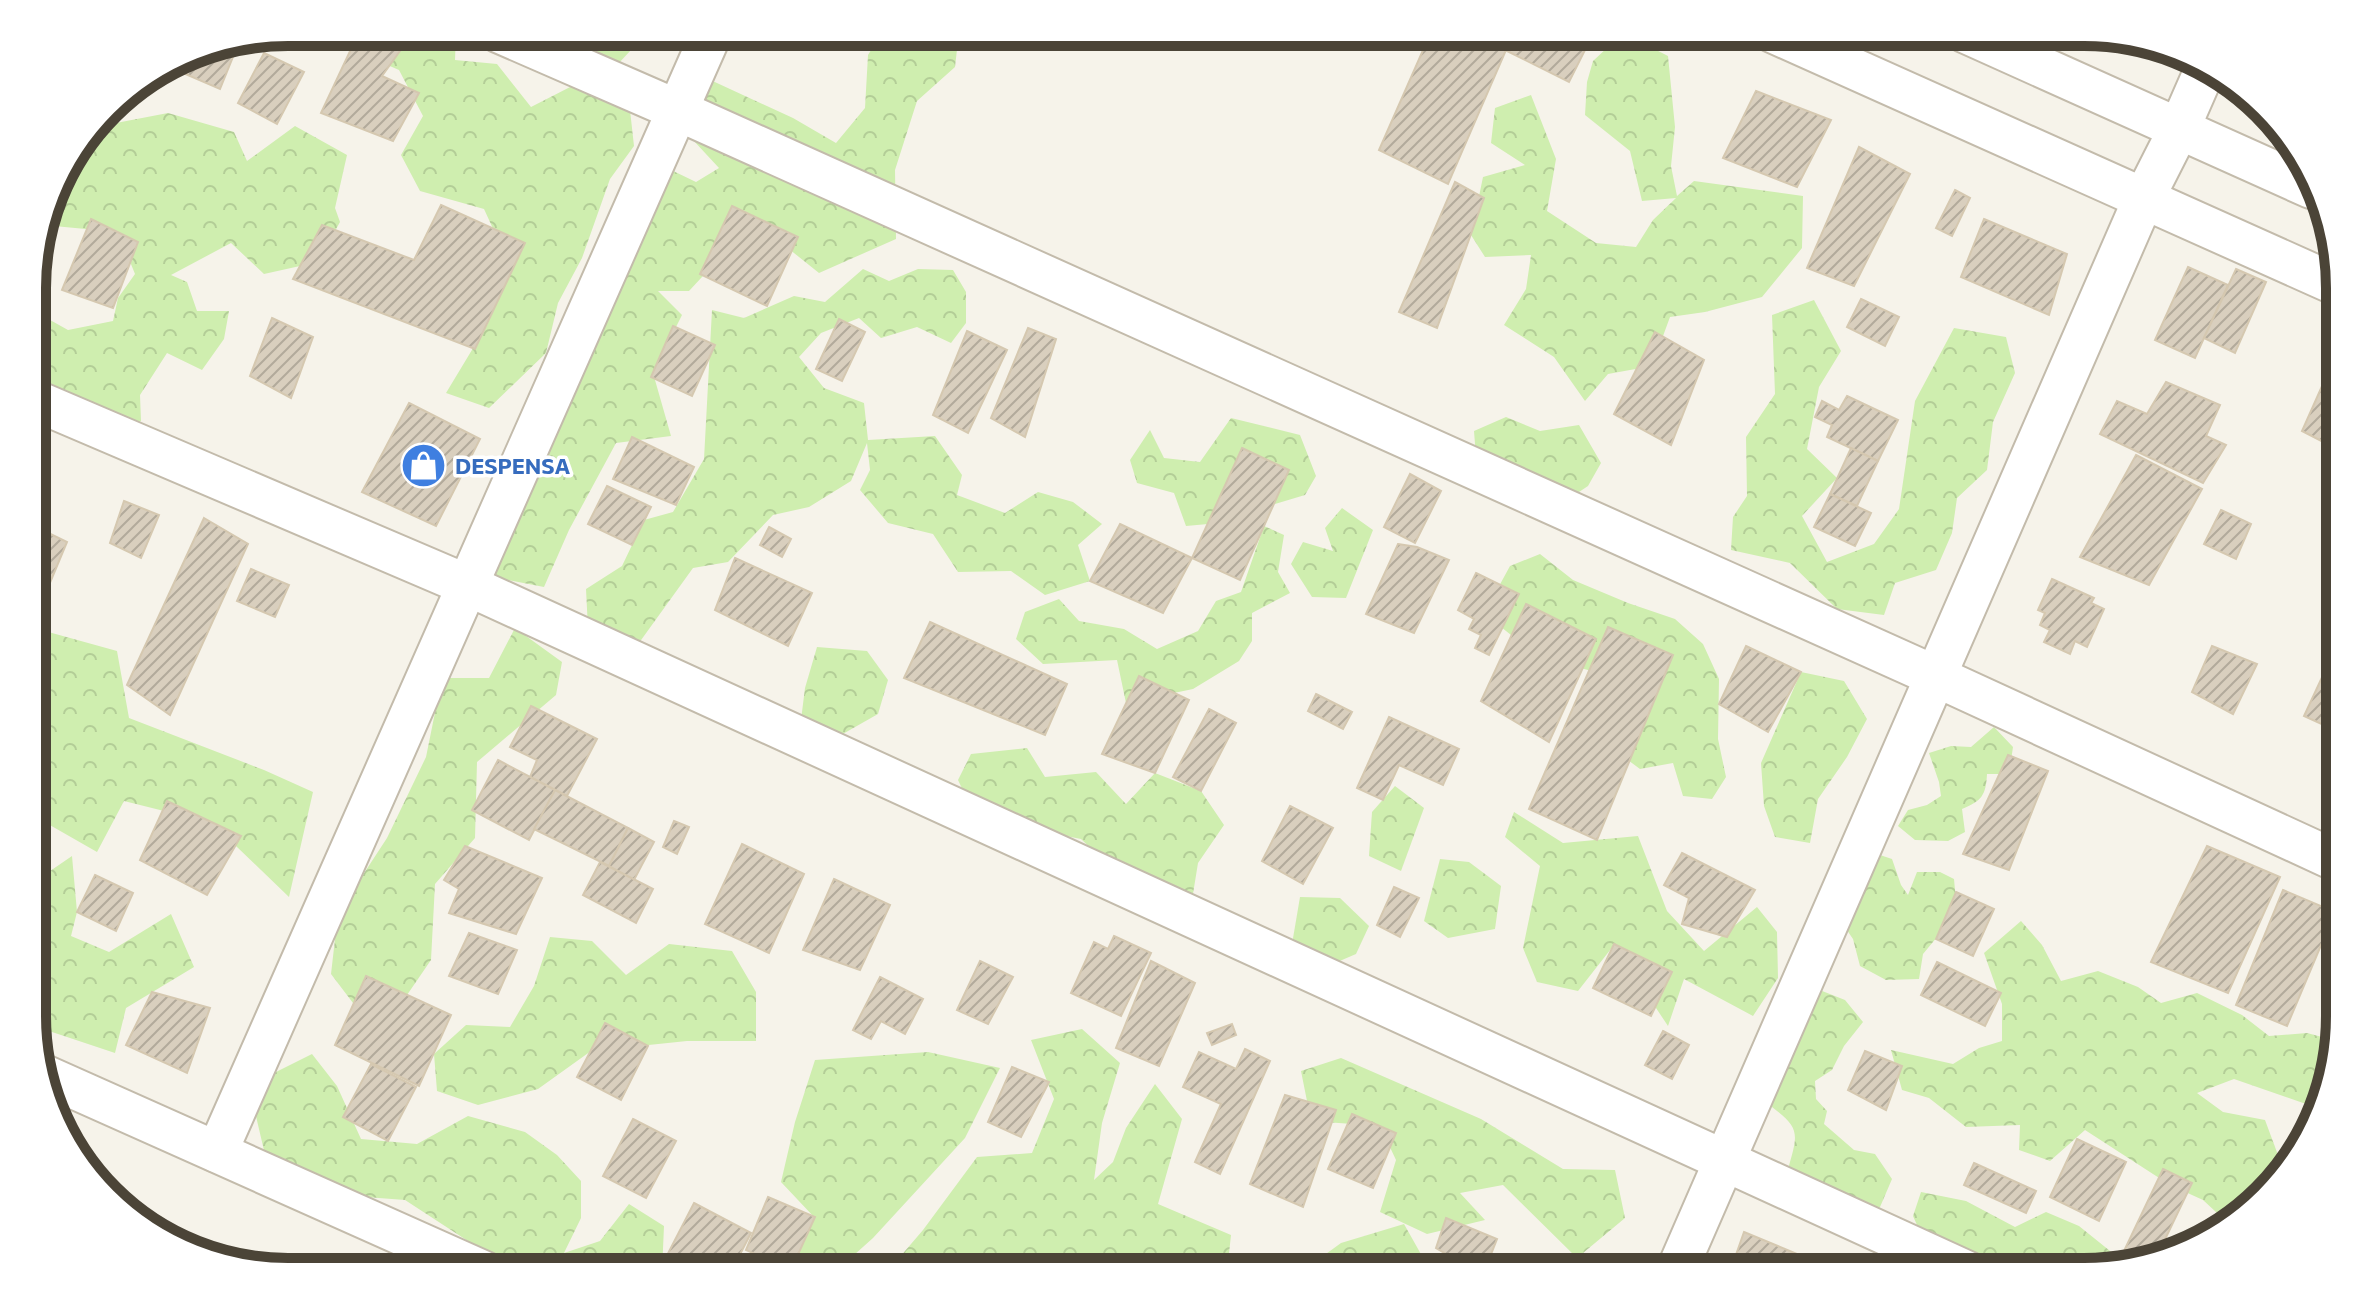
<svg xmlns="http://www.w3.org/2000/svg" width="2372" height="1304" font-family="Commissioner,sans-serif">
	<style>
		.forest { fill: url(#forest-crowns) }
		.building { fill: url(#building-hatch); stroke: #d5c8b0; stroke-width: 2 }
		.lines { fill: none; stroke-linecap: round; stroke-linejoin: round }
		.street-casing { stroke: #c3bbab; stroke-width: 44 }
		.street { stroke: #fff; stroke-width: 40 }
		.labels { text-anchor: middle; stroke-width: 7; stroke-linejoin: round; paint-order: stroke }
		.shop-label { font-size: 22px; font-weight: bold; fill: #366cbe; stroke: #fff; text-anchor: start }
		.rim { fill: none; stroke: #4b4437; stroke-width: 10 }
	</style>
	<defs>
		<pattern id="forest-crowns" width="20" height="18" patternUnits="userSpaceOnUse" patternTransform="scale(2)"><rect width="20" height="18" fill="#cfeeaf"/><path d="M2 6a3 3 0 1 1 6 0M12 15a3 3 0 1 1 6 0" fill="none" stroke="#b3cd97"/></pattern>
		<pattern id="building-hatch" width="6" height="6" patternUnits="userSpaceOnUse" patternTransform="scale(2)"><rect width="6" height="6" fill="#d9cfbe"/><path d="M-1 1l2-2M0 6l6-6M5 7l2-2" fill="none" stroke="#b2aa9b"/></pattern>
	</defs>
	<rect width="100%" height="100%" fill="#f6f3ea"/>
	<g class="forest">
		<polygon points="369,32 456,32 455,60 497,64 531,107 576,84 630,110 634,146 610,179 582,258 558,303 546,353 489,408 446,393 487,325 512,270 484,209 420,191 401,155 423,116 399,70 362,54"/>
		<polygon points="534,32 648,32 617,65"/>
		<polygon points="882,32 959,32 955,67 917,101 895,170 896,239 819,273 754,221 689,291 658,291 682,315 653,373 671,436 616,443 569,530 544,587 482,575 505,512 525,505 523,480 550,470 544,431 667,168 696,182 719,168 680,126 704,77 793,118 836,143 865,108 868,55"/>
		<polygon points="1623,33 1668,56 1675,127 1671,166 1677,196 1694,181 1803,196 1802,248 1762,297 1705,312 1670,317 1652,366 1608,374 1585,401 1554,357 1504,325 1526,289 1531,255 1485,257 1471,235 1483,177 1525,165 1491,143 1495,108 1531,95 1556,159 1547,211 1596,243 1636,247 1653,220 1676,198 1642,201 1630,151 1585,115 1587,82 1593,61"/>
		<polygon points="168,113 234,132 247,161 295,126 347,155 335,208 340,222 318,262 264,274 231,243 171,275 187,282 197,311 229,311 224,339 202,370 167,353 140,395 141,421 101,438 48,386 34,379 34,311 68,330 113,321 118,298 135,274 118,232 43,225 59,175 101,119 116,123"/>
		<polygon points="863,269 889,281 918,269 953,270 966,292 966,323 951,343 917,327 881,338 859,318 821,333 799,357 824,388 864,403 868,440 935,436 962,475 957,495 1005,513 1038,492 1073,502 1102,524 1078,545 1090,581 1045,595 1011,571 958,572 933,534 888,523 860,490 870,470 867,443 851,481 809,507 773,515 728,562 693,568 631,654 588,629 586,589 622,566 644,520 673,512 704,459 712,310 744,318 794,296 825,302"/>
		<polygon points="1814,300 1841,351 1819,387 1807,449 1837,478 1802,516 1827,562 1874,544 1899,509 1915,401 1954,328 2006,337 2015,373 1993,422 1987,470 1957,498 1952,533 1936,570 1895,583 1884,615 1837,609 1790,563 1731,550 1733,517 1747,496 1746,437 1775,394 1772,315"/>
		<polygon points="1506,417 1540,431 1579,425 1601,463 1588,486 1558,506 1477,470 1474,431"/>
		<polygon points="1231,418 1300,435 1316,476 1305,495 1208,524 1186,526 1174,493 1137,483 1130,460 1150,430 1164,458 1200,462"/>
		<polygon points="1342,508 1373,530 1346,598 1312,597 1291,564 1303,542 1333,551 1325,528"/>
		<polygon points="1264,526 1284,535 1278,572 1290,593 1252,613 1252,641 1239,661 1193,689 1126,703 1117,660 1043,664 1016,639 1025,612 1059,599 1079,621 1124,629 1157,649 1198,631 1216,601 1241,592"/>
		<polygon points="1540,554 1573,580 1628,603 1675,619 1703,644 1719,679 1718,739 1726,777 1712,799 1683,796 1673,763 1640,769 1613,749 1599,673 1573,666 1535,627 1511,635 1491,619 1492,599 1510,566"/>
		<polygon points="34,628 117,651 129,718 264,770 313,792 289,897 212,823 124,801 97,852 34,816"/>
		<polygon points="515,628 562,662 556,695 477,762 475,838 435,884 431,960 407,995 353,1003 331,974 338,913 387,838 426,757 442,678 489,678"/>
		<polygon points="817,647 867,651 888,680 878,714 841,735 801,720 805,688"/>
		<polygon points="1801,672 1844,681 1867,719 1847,757 1818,799 1810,843 1775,837 1764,806 1761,763"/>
		<path d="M1994,727L2013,747L2009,774H1987C1986,795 1982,801 1962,809L1965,832L1948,841L1915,840L1898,826L1908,810L1927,805L1941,796L1939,782L1929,753L1951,746L1971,747Z"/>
		<polygon points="1027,748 1045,777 1096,772 1126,804 1155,773 1201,791 1224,825 1198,863 1192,900 1113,869 1081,839 976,818 958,780 971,754"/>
		<polygon points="1395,786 1424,808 1401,871 1369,856 1372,812"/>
		<polygon points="1514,812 1563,843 1638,836 1667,911 1704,951 1757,907 1777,932 1778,978 1753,1016 1684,979 1668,1026 1614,945 1578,991 1537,982 1523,948 1540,866 1505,837"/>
		<polygon points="1874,853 1892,859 1901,885 1908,895 1917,872 1940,872 1954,879 1957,913 1923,954 1919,979 1886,980 1860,966 1853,939 1840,920"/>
		<polygon points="72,856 77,912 71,936 109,952 171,914 194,967 126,1008 115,1053 34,1026 34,882"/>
		<polygon points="1440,859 1469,862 1501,886 1495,929 1448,938 1424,921"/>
		<polygon points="1300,897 1340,898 1369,926 1356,954 1328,966 1291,950"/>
		<polygon points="2021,921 2042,945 2061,981 2098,971 2138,987 2161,1003 2197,993 2242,1015 2269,1036 2307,1033 2337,1041 2322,1091 2306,1104 2234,1079 2197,1093 2223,1112 2265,1120 2278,1155 2299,1151 2230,1225 2203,1200 2170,1185 2085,1130 2050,1161 2019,1150 2020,1125 1966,1127 1929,1098 1902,1090 1891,1050 1953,1064 1979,1048 2002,1041 2002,1004 1984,953"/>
		<polygon points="550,937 592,941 626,975 669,944 732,951 756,992 756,1041 687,1041 591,1051 538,1089 478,1105 437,1091 434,1054 466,1025 510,1027 534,986"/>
		<path d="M1807,985L1845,1000L1863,1022L1844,1046L1832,1070L1815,1081L1816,1099L1827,1111L1824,1124L1854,1150L1875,1154L1892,1179L1880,1207L1863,1214L1788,1169C1799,1131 1800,1128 1768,1104Z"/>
		<polygon points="1082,1029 1120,1063 1102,1123 1094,1180 1113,1162 1126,1128 1155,1084 1182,1119 1158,1204 1231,1235 1227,1272 887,1272 923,1230 977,1157 1032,1153 1054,1099 1031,1040"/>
		<polygon points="928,1052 1000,1068 965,1138 873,1238 835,1272 795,1272 791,1270 814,1217 781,1182 795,1122 815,1060"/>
		<polygon points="312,1054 337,1086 361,1139 417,1144 468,1116 525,1132 557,1155 581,1181 581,1218 564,1253 600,1241 629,1204 664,1226 662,1272 556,1272 554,1266 494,1258 405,1200 339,1195 266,1159 255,1112 274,1073"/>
		<polygon points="1341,1058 1481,1119 1563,1169 1615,1170 1625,1218 1577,1258 1503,1185 1460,1193 1485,1220 1427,1234 1380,1212 1396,1160 1380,1126 1311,1121 1301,1071"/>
		<polygon points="1921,1192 1966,1201 2015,1227 2046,1212 2079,1226 2125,1263 2100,1271 2048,1271 2032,1259 1975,1261 1925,1243 1913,1216"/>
		<polygon points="1404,1224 1431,1272 1301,1272 1341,1243"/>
	</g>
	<g class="building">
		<polygon points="359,32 378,32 405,44 382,76 419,93 393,141 321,113"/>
		<polygon points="1431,32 1470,32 1506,50 1448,184 1379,150"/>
		<polygon points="1517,32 1554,32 1586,48 1569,82 1507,51"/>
		<polygon points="1554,32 1594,32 1586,48"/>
		<polygon points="239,42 220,89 176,70 181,58 191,51"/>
		<polygon points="264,53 304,72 277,124 238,103"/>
		<polygon points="1756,91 1831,120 1797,187 1723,158"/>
		<polygon points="1859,147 1910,174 1854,286 1807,268"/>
		<polygon points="1455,182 1484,198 1437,328 1399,312"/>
		<polygon points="1955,190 1970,198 1952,236 1936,228"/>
		<polygon points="441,205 525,243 475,349 293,279 322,225 414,260"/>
		<polygon points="732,206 798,237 767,306 700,274"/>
		<polygon points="91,219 138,242 113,308 62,290"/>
		<polygon points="1984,219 2067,254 2049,315 1961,277"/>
		<polygon points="2188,267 2228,285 2195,358 2155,340"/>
		<polygon points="2236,269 2266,282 2235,353 2204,338"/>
		<polygon points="1861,299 1899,317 1885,346 1847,327"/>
		<polygon points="272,318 313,337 291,398 250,376"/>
		<polygon points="839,319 865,332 842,381 816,369"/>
		<polygon points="673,326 715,345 692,396 651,377"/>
		<polygon points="1028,328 1056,339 1025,437 991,418"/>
		<polygon points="967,331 1007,350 968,433 933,415"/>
		<polygon points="1655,332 1704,360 1671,445 1614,414"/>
		<polygon points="2339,348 2339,443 2337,449 2302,431"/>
		<polygon points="2166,382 2220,405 2206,436 2226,445 2203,483 2100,434 2117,401 2147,414"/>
		<polygon points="1847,396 1898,420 1878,461 1827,437 1832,425 1815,417 1822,401 1839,410"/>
		<polygon points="409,403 480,439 436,526 362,492"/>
		<polygon points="632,437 694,467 676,505 613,479"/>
		<polygon points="1242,448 1289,470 1240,580 1192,558"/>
		<polygon points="1851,448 1878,461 1857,506 1830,494"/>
		<polygon points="2136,455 2202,489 2149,585 2080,557"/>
		<polygon points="1410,474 1441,491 1415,543 1384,527"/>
		<polygon points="607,486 651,507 632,545 588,524"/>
		<polygon points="1830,494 1871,513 1855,546 1814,527"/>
		<polygon points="124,501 159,515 141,558 110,543"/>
		<polygon points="2221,510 2251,524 2236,559 2204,544"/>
		<polygon points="204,518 248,544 170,715 127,685"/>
		<polygon points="1120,524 1192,558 1163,613 1090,581"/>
		<polygon points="34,526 67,542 34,621"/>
		<polygon points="769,527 791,539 782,557 760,545"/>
		<polygon points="1398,544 1417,547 1449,560 1414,633 1366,614"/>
		<polygon points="735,558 812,593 788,646 715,610"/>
		<polygon points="251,569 289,585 275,617 237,601"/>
		<polygon points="1476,573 1519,594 1489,655 1475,648 1481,635 1469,629 1474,619 1458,610"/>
		<polygon points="2052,579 2094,598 2091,603 2104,609 2087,647 2075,641 2070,654 2044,642 2050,630 2040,625 2045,613 2038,610"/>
		<polygon points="1526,604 1596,639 1549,742 1481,701"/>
		<polygon points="930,622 1067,684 1045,735 904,678"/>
		<polygon points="1608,627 1673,655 1597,840 1529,809"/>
		<polygon points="2338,643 2339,644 2339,732 2304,716"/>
		<polygon points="1746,646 1801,672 1768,732 1719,704"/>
		<polygon points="2212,646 2257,664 2233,714 2192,692"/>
		<polygon points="1139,676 1189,700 1155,773 1102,754"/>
		<polygon points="1316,694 1352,712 1343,729 1308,711"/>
		<polygon points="531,706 597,739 567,796 530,777 537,760 510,747"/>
		<polygon points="1209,709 1236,723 1201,791 1173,777"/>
		<polygon points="1389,717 1459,749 1443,785 1399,765 1383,800 1357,788"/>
		<polygon points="2008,755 2048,771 2009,870 1963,854"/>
		<polygon points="498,760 555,790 529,840 472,810"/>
		<polygon points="555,790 628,828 609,866 534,829"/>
		<polygon points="167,801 241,836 207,895 140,860"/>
		<polygon points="1290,806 1333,828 1303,884 1262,861"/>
		<polygon points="34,812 47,817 34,846"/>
		<polygon points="674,821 689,827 677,854 663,847"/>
		<polygon points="628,828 654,842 634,880 609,866"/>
		<polygon points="742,844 804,874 769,953 705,924"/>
		<polygon points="465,846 542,878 516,934 449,913 459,889 444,880"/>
		<polygon points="2207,846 2280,877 2228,993 2151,962"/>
		<polygon points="1682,853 1755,890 1727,937 1682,924 1689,898 1664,885"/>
		<polygon points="600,862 653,889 636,923 583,895"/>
		<polygon points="95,875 133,893 116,931 77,912"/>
		<polygon points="834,879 890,905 860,970 803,950"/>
		<polygon points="1394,887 1419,898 1400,937 1377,925"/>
		<polygon points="2283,890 2335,912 2287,1026 2236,1005"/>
		<polygon points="1956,892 1994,909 1973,956 1936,939"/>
		<polygon points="469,933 517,950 498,994 449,976"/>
		<polygon points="1114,936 1151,953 1121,1016 1071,993 1094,942 1108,949"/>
		<polygon points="1614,944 1672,972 1651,1016 1593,988"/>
		<polygon points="980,961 1013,977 988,1024 957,1010"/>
		<polygon points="1151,961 1195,983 1159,1066 1116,1048"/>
		<polygon points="1937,962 2001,993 1985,1026 1921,995"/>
		<polygon points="366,976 451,1015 419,1086 335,1045"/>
		<polygon points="880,977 923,999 905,1034 881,1021 871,1039 853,1030"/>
		<polygon points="152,992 210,1008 187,1073 126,1045"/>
		<polygon points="605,1023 648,1046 621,1100 577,1077"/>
		<polygon points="1232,1024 1236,1035 1212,1045 1207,1033"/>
		<polygon points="1663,1031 1689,1045 1672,1079 1645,1065"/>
		<polygon points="1245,1049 1270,1061 1220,1174 1195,1162 1221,1104 1183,1087 1199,1052 1236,1069"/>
		<polygon points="1865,1051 1902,1066 1886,1110 1848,1090"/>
		<polygon points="2328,1057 2331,1058 2311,1128 2298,1122"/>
		<polygon points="371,1064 416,1087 388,1141 343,1117"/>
		<polygon points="1012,1067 1049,1082 1021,1137 988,1122"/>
		<polygon points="1285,1095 1336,1110 1303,1207 1250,1184"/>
		<polygon points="1352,1114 1396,1133 1373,1188 1328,1169"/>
		<polygon points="633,1119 676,1141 646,1198 603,1176"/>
		<polygon points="2077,1139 2126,1162 2099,1221 2050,1197"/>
		<polygon points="1974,1163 2036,1191 2026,1213 1964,1185"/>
		<polygon points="2163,1169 2192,1183 2159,1252 2139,1258 2124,1251"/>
		<polygon points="768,1197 815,1217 791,1270 746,1250"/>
		<polygon points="694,1203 751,1233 731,1272 671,1272 661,1267"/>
		<polygon points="1446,1218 1497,1239 1484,1272 1477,1272 1436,1248"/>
		<polygon points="1744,1232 1802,1256 1797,1272 1730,1272"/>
	</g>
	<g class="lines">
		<defs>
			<g id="street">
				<polyline points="498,32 677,110 1935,676 2339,862"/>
				<polyline points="1772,32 2339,286"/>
				<polyline points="1964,32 2311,188"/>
				<polyline points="34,400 467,585 1968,1272"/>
				<polyline points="44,1075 485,1272"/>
				<polyline points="217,1152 712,32"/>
				<polyline points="1676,1272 2144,198 2179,129 2207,65"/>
			</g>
		</defs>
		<use href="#street" class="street-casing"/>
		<use href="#street" class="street"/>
	</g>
	<defs>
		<symbol id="shop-disc" viewBox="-11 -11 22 22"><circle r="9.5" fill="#3f7fe0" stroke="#fff"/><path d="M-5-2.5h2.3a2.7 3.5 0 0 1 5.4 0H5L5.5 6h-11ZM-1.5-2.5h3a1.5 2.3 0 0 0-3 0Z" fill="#fff"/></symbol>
	</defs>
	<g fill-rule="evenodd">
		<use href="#shop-disc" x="398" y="440" width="51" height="51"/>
	</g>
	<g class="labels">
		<g class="shop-label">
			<text x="455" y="474">DESPENSA</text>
		</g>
	</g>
	<path d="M0 0H2372V1304H0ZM288 46H2084A242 242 0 0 1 2326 288V1016A242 242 0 0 1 2084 1258H288A242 242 0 0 1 46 1016V288A242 242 0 0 1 288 46Z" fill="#fff" fill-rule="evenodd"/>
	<path class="rim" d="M288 46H2084A242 242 0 0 1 2326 288V1016A242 242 0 0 1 2084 1258H288A242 242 0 0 1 46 1016V288A242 242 0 0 1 288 46Z"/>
</svg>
